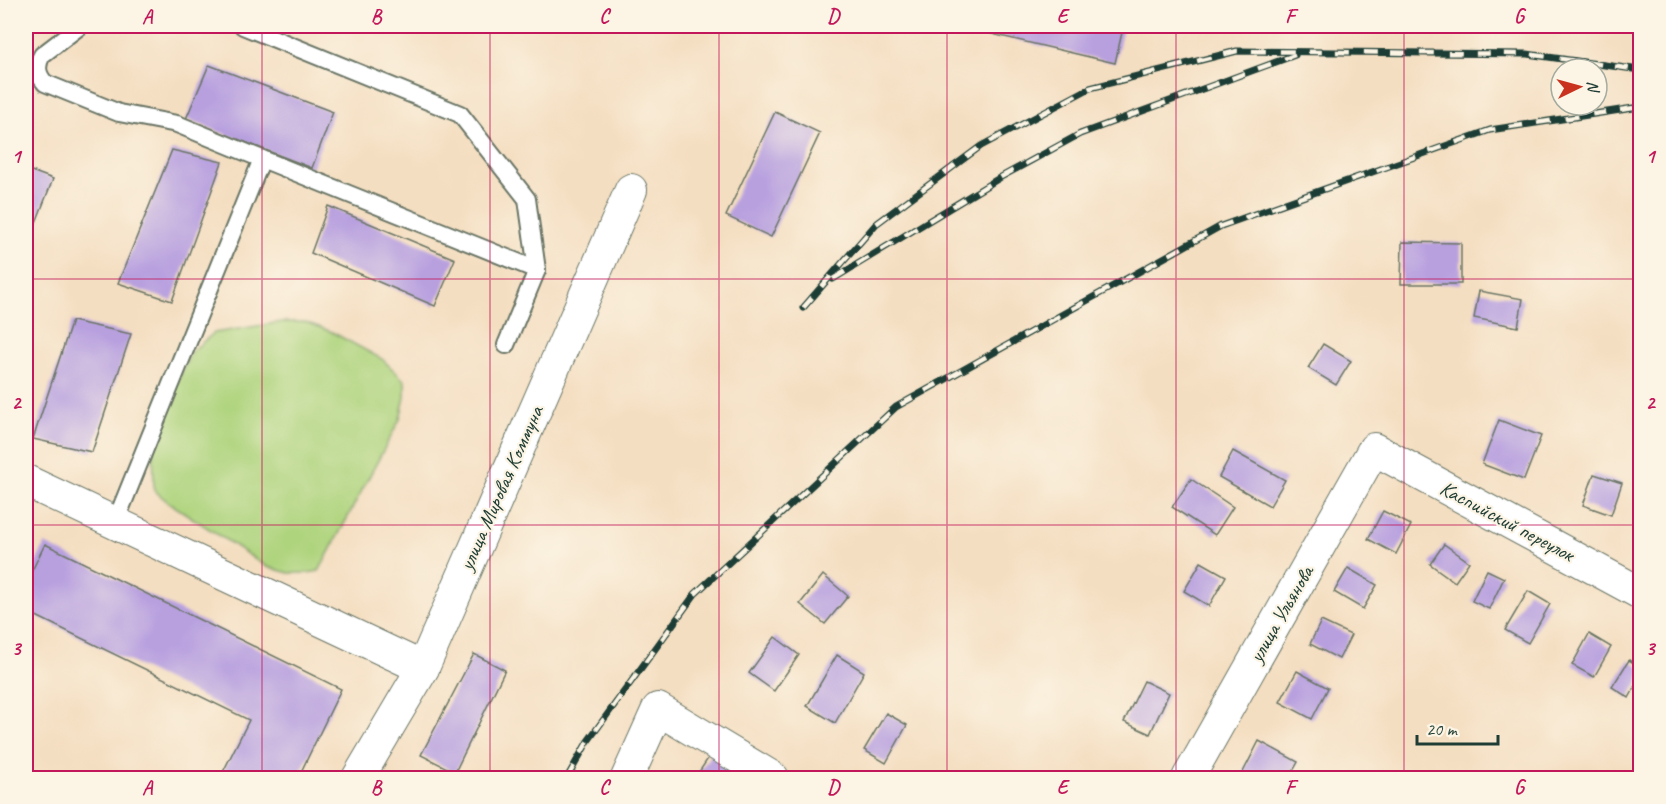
<svg xmlns="http://www.w3.org/2000/svg" width="1666" height="804" font-family="Caveat,sans-serif">
	<style>
		.green { fill: #afd47e; stroke: #678859; stroke-width: 1.5 }
		.building { fill: #b8a0df }
		.lines { fill: none; stroke-linecap: round; stroke-linejoin: round }
		.lane-casing { stroke: #6a7565; stroke-width: 20 }
		.street-casing { stroke: #6a7565; stroke-width: 34 }
		.lane { stroke: #fff; stroke-width: 16 }
		.street { stroke: #fff; stroke-width: 32 }
		.rail-casing { stroke: #1f3d34; stroke-width: 7 }
		.rail { stroke: #fcf5e5; stroke-width: 4.5; stroke-dasharray: 14; stroke-linecap: butt }
		.grid { fill: none; stroke: #c2185b; stroke-width: 1.5; stroke-opacity: 0.55 }
		.labels { text-anchor: middle; stroke-width: 4.5; stroke-linejoin: round; paint-order: stroke }
		.street-label { font-size: 21px; fill: #1f3d34; stroke: #fcf5e5 }
		.neatline { fill: none; stroke: #c2185b; stroke-width: 2 }
		.grid-label { font-size: 20px; text-anchor: middle; font-weight: bold; fill: #c2185b }
	</style>
	<rect width="100%" height="100%" fill="#fcf5e5"/>
	<filter id="ink" filterUnits="userSpaceOnUse"><feTurbulence type="fractalNoise" baseFrequency=".0167" numOctaves="2"/><feDisplacementMap in="SourceGraphic" scale="12" xChannelSelector="R" yChannelSelector="G"/><feConvolveMatrix kernelMatrix="1 2 1 2 8 2 1 2 1" color-interpolation-filters="sRGB"/></filter>
	<filter id="wash" filterUnits="userSpaceOnUse"><feTurbulence type="fractalNoise" baseFrequency=".008" numOctaves="4" result="noise"/><feDisplacementMap in="SourceGraphic" scale="24" xChannelSelector="R" yChannelSelector="G"/><feGaussianBlur stdDeviation="1.35" result="paint"/><feColorMatrix in="noise" values="0 0 0 0 0 0 0 0 0 0 0 0 0 0 0 0 0 1.4 0 .05"/><feComposite in="paint" operator="in"/></filter>
	<g filter="url(#wash)">
		<rect width="100%" height="100%" fill="#f4dec1"/>
		<polygon class="green" points="282,322 305,322 330,331 382,359 405,381 405,397 400,419 319,571 307,573 289,573 267,567 168,502 154,490 153,437 191,352 214,333"/>
		<g id="blocks">
			<g class="building">
				<polygon points="958,26 1112,26 1123,28 1115,63"/>
				<polygon points="209,65 333,112 312,168 186,119"/>
				<polygon points="775,112 820,133 771,237 726,216"/>
				<polygon points="172,150 222,162 172,301 118,283"/>
				<polygon points="26,169 53,179 26,248"/>
				<polygon points="328,206 455,259 435,306 311,253"/>
				<polygon points="1402,242 1461,243 1461,284 1401,284"/>
				<polygon points="1479,291 1523,299 1518,327 1474,318"/>
				<polygon points="72,321 131,334 92,452 33,439"/>
				<polygon points="1323,344 1351,361 1336,385 1308,368"/>
				<polygon points="1499,420 1541,436 1524,480 1482,464"/>
				<polygon points="1233,451 1285,480 1270,506 1219,477"/>
				<polygon points="1594,474 1622,483 1611,515 1583,505"/>
				<polygon points="1191,479 1233,507 1215,535 1172,507"/>
				<polygon points="1383,511 1411,525 1396,554 1368,539"/>
				<polygon points="45,544 341,689 298,778 220,778 249,720 26,611 26,583"/>
				<polygon points="1444,544 1469,562 1455,582 1430,564"/>
				<polygon points="1201,562 1226,576 1209,606 1184,591"/>
				<polygon points="1348,568 1377,585 1363,609 1334,592"/>
				<polygon points="1487,570 1504,578 1489,609 1472,601"/>
				<polygon points="823,575 848,596 825,624 800,604"/>
				<polygon points="1528,591 1550,604 1528,643 1505,630"/>
				<polygon points="1321,621 1351,635 1339,659 1310,644"/>
				<polygon points="1589,634 1611,647 1594,677 1572,665"/>
				<polygon points="775,637 799,655 774,691 749,673"/>
				<polygon points="474,654 505,670 455,772 421,755"/>
				<polygon points="837,655 864,672 835,723 807,706"/>
				<polygon points="1629,660 1640,667 1640,678 1629,698 1612,687"/>
				<polygon points="1297,671 1328,688 1312,719 1280,702"/>
				<polygon points="1144,681 1169,693 1150,734 1124,722"/>
				<polygon points="886,713 907,725 886,763 864,750"/>
				<polygon points="1259,741 1298,762 1289,778 1240,778"/>
				<polygon points="711,754 749,778 695,778"/>
			</g>
		</g>
	</g>
	<g filter="url(#ink)">
		<use href="#blocks" fill-opacity="0" stroke="#6a7565" stroke-width="1.5"/>
		<g class="lines">
			<defs>
				<g id="lane">
					<path d="M80,26L42,55C36,66 37,74 45,83L119,113L177,124L262,159"/>
					<polyline points="243,26 460,114 527,199 537,270"/>
					<polyline points="115,523 262,159 537,270 506,345"/>
				</g>
				<g id="street">
					<polyline points="26,481 423,668"/>
					<polyline points="358,778 423,668 631,190"/>
					<polyline points="627,778 658,709 773,778"/>
					<polyline points="1188,778 1374,449 1640,593"/>
				</g>
			</defs>
			<use href="#lane" class="lane-casing"/>
			<use href="#street" class="street-casing"/>
			<use href="#lane" class="lane"/>
			<use href="#street" class="street"/>
			<defs>
				<g id="rail">
					<polyline points="833,279 1001,177 1080,134 1295,55"/>
					<polyline points="803,308 876,224 981,146 1090,88 1237,51 1527,54 1640,70"/>
					<polyline points="567,778 588,741 695,594 896,407 1221,226 1490,130 1640,107"/>
				</g>
			</defs>
			<use href="#rail" class="rail-casing"/>
			<use href="#rail" class="rail"/>
		</g>
	</g>
	<path class="grid" d="M262,26V778M490,26V778M719,26V778M947,26V778M1176,26V778M1404,26V778M26,279H1640M26,525H1640"/>
	<g class="labels">
		<g class="street-label">
			<text transform="translate(501 488) rotate(-66)" y="7">улица Мировая Коммуна</text>
			<text transform="translate(1507 521) rotate(28)" y="7">Каспийский переулок</text>
			<text transform="translate(1281 614) rotate(-60)" y="7">улица Ульянова</text>
		</g>
	</g>
	<rect width="1666" height="804" fill="none" stroke="#fcf5e5" stroke-width="66"/>
	<g transform="translate(1579 87) rotate(85)"><circle r="28" fill="#fcf5e5" stroke="#a4ab9e" stroke-width="1.5"/>
	<path d="M0-4.5L10 22L0 15L-10 22Z" fill="#c8321e"/>
	<text y="-9" font-size="16" font-weight="bold" text-anchor="middle" fill="#1f3d34">N</text>
	</g>
	<path d="M1417 735v9h81v-9" fill="none" stroke="#1f3d34" stroke-width="3"/>
	<text x="1426" y="735" font-size="18" fill="#1f3d34" stroke="#fcf5e5" stroke-width="4.5" paint-order="stroke">20 m</text>
	<rect x="33" y="33" width="1600" height="738" class="neatline"/>
	<g class="grid-label">
		<text x="147" y="23">A</text>
		<text x="376" y="23">B</text>
		<text x="604" y="23">C</text>
		<text x="833" y="23">D</text>
		<text x="1062" y="23">E</text>
		<text x="1290" y="23">F</text>
		<text x="1519" y="23">G</text>
		<text x="16" y="163">1</text>
		<text x="1650" y="163">1</text>
		<text x="16" y="409">2</text>
		<text x="1650" y="409">2</text>
		<text x="16" y="655">3</text>
		<text x="1650" y="655">3</text>
		<text x="147" y="794">A</text>
		<text x="376" y="794">B</text>
		<text x="604" y="794">C</text>
		<text x="833" y="794">D</text>
		<text x="1062" y="794">E</text>
		<text x="1290" y="794">F</text>
		<text x="1519" y="794">G</text>
	</g>
</svg>
